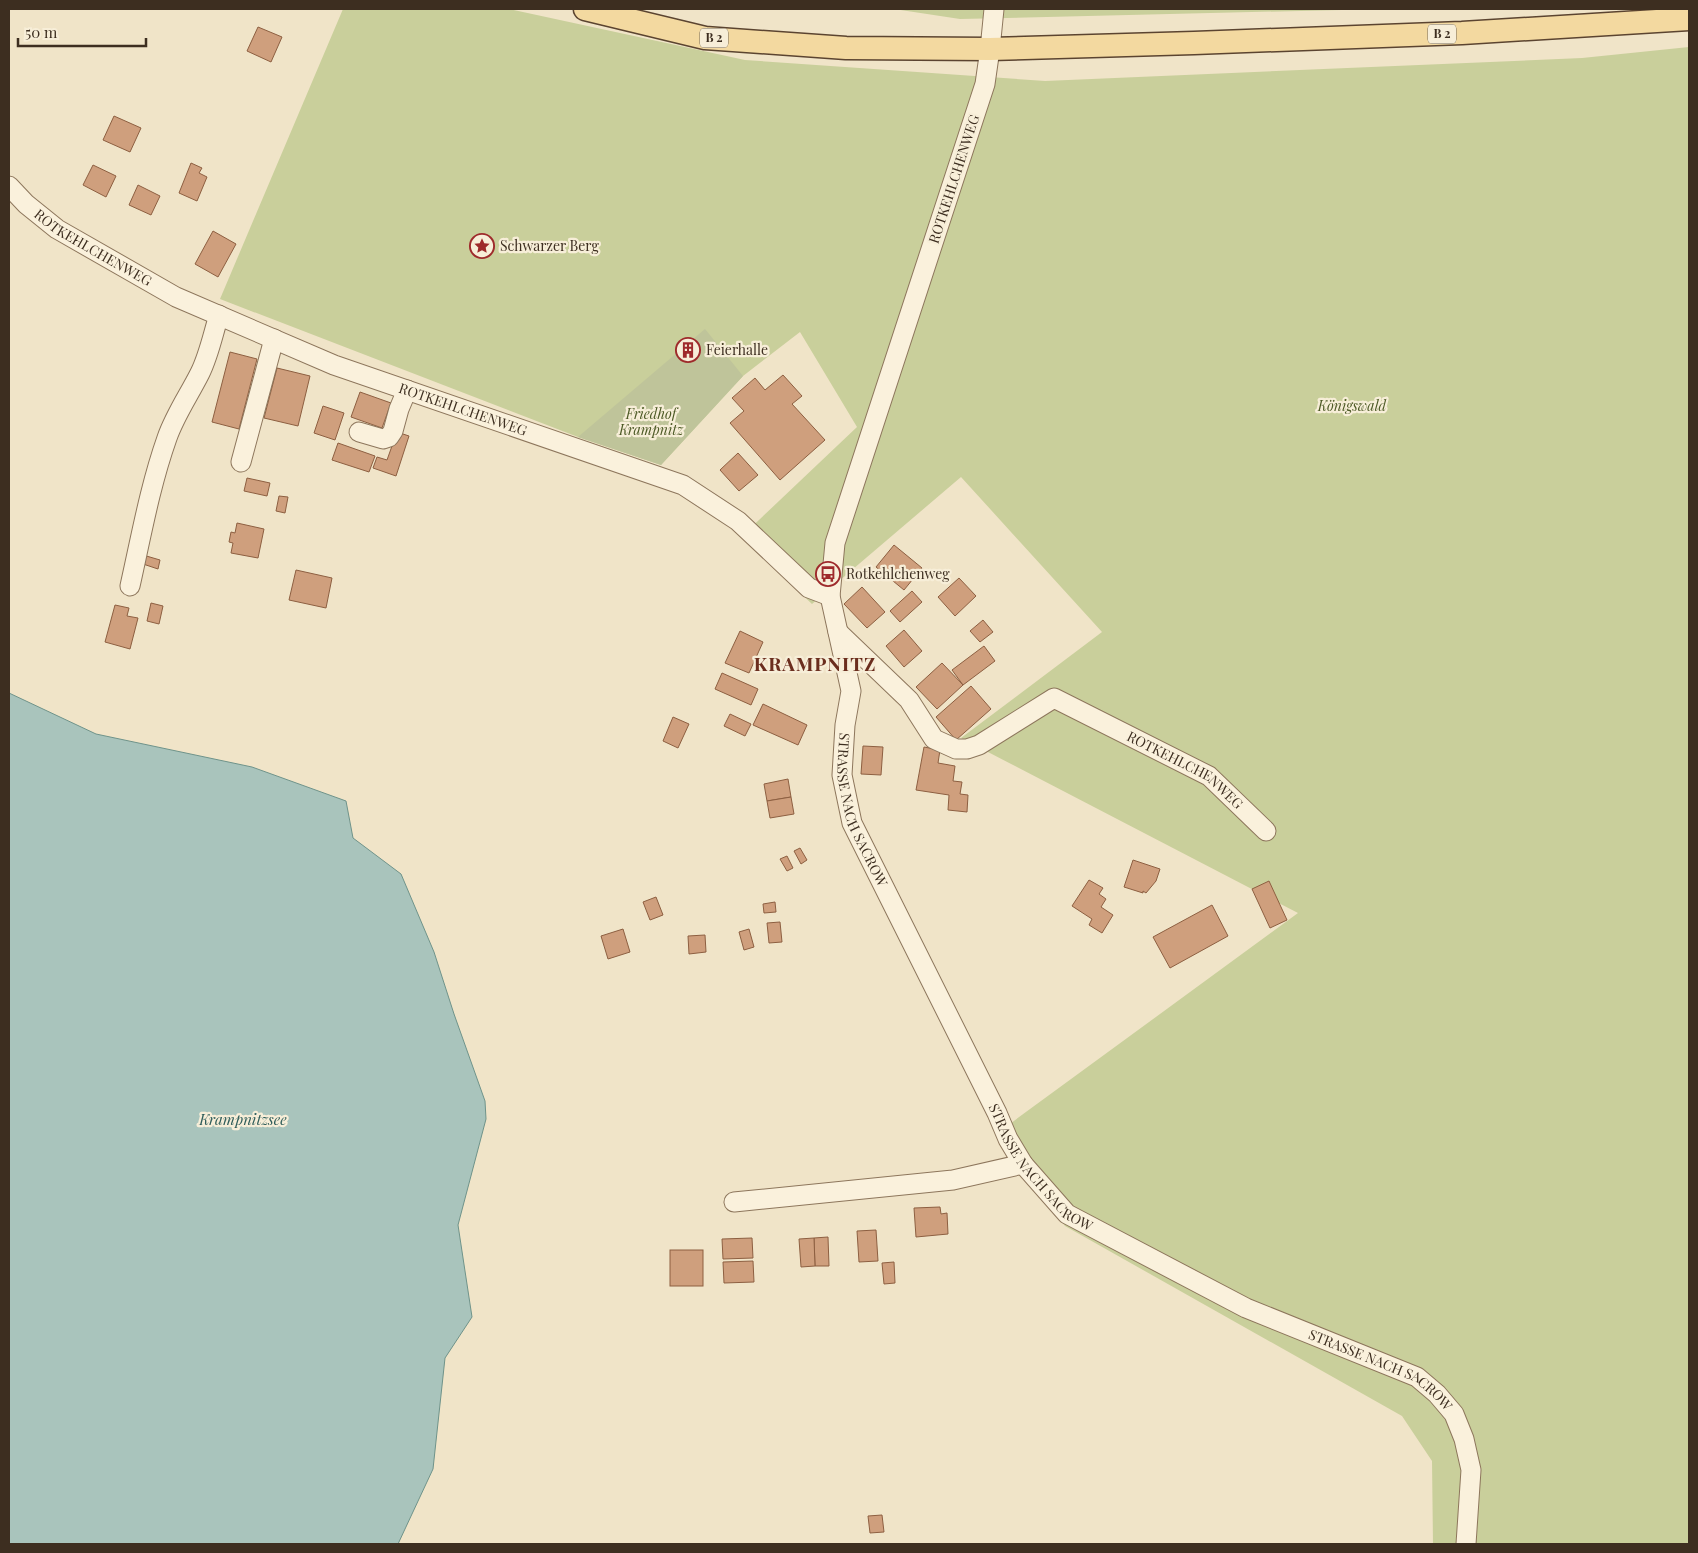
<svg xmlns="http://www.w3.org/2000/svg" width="1698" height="1553" font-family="'Playfair Display',serif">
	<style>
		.green { fill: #c9cf9b }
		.cemetery { fill: #bfc49a }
		.water { fill: #a9c4bc; stroke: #6f938a }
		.building { fill: #cf9f7d; stroke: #8d5f41 }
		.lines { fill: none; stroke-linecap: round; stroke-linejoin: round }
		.minor-casing { stroke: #8d765c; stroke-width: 21 }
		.major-casing { stroke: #5b4430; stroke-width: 25 }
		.minor { stroke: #faf1dc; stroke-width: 19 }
		.major { stroke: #f3d9a0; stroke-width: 22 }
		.labels { text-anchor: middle; stroke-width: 4.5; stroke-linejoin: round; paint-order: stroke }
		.shield { fill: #f7eed8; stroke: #756857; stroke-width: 1 }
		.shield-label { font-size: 12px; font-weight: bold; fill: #3d2e20 }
		.street-label { font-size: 14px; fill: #3d2e20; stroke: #f7eed8 }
		.poi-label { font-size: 14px; fill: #3d2e20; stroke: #f7eed8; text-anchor: start }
		.park-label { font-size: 14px; font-style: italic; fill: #4d5a26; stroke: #f7eed8 }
		.water-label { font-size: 15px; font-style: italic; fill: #2f5d5a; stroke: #f7eed8 }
		.district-label { font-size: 19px; font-weight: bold; letter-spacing: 1px; fill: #6b2e1e; stroke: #f7eed8 }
	</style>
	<rect width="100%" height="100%" fill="#f0e4c8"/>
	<g class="green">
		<polygon points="343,9 509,9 745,60 1045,81 1582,58 1689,47 1689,1544 1433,1544 1432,1461 1402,1416 1065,1226 996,1134 1298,913 961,738 1102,632 961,477 812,604 741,537 857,427 800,332 743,376 661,465 578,437 220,299"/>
		<polygon points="894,9 1383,9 960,19"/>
	</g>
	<polygon class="cemetery" points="705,329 743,376 661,465 578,437"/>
	<polygon class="water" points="9,693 96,734 252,767 346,801 353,838 401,874 434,952 454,1014 485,1101 486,1119 458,1225 472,1317 445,1358 433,1469 398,1544 9,1544"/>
	<g class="building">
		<polygon points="258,27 282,37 271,62 247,51"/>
		<polygon points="114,116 141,128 130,152 103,140"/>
		<polygon points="191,163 202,168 199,173 207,177 197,201 179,193"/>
		<polygon points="93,165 116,176 106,197 83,185"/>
		<polygon points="138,185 160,196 151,215 129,205"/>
		<polygon points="213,231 236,244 218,277 195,264"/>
		<polygon points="689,343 696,351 688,358 681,350"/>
		<polygon points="230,352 257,359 239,429 212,422"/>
		<polygon points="277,368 310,376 298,426 264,418"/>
		<polygon points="783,375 802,396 792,404 825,440 780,480 730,423 744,411 732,398 755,378 765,390"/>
		<polygon points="360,392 391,403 382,428 351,417"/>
		<polygon points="323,406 344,413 335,440 314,433"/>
		<polygon points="397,432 409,436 396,476 373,468 377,457 387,460"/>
		<polygon points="338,443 375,456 369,472 332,460"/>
		<polygon points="738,453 758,475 739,491 720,470"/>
		<polygon points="247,478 270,483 267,496 244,491"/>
		<polygon points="279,496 288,497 285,513 276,511"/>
		<polygon points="237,523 264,529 258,558 231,553 233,543 229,542 231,532 235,533"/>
		<polygon points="894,545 922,568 904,590 876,567"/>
		<polygon points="143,555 160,560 158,569 140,563"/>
		<polygon points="296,570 332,578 326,608 289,600"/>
		<polygon points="959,578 976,596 955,616 938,597"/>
		<polygon points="862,587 885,612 867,628 844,604"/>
		<polygon points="912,591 922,602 900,622 890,611"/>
		<polygon points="151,603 163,606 159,624 147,621"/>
		<polygon points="115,605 129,608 127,616 138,618 130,649 105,642"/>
		<polygon points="983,620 993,632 980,642 970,631"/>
		<polygon points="904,630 922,651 904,667 886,646"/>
		<polygon points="740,631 763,642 749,673 725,663"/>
		<polygon points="984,646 995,661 963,685 952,670"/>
		<polygon points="942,663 963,685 937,709 916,687"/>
		<polygon points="722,673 758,689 751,705 715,689"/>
		<polygon points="971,686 991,709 956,740 936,717"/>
		<polygon points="763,704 807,725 798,745 753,725"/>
		<polygon points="730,714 751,724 745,736 724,726"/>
		<polygon points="673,717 689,724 678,748 663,741"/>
		<polygon points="863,746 883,747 881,775 861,774"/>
		<polygon points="924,747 940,750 938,763 955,766 953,781 962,782 960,794 968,795 967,812 948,810 949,795 916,790"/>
		<polygon points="788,779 791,797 767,801 764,784"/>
		<polygon points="791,797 794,814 770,818 767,801"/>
		<polygon points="800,848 807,860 801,864 794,851"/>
		<polygon points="787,856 793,868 787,871 780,859"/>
		<polygon points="1133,860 1160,869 1156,881 1146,893 1143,891 1143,893 1124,887"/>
		<polygon points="1089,880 1103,888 1099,894 1106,899 1101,907 1113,915 1102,933 1089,925 1092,919 1072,906"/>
		<polygon points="1269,881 1287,920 1270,928 1252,889"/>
		<polygon points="656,897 663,915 650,920 643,902"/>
		<polygon points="775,902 776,912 764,913 763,904"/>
		<polygon points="1212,905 1228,936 1170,968 1153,937"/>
		<polygon points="780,922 782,942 769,943 767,923"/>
		<polygon points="623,929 630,952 608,959 601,936"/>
		<polygon points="749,929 754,947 744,950 739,932"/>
		<polygon points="705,935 706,952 689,954 688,936"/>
		<polygon points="940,1207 941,1214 947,1213 948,1234 916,1237 914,1208"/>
		<polygon points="876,1230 878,1261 859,1262 857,1231"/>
		<polygon points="828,1237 829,1266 815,1266 814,1238"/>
		<polygon points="752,1238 753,1258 723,1259 722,1239"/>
		<polygon points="814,1238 815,1266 801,1267 799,1239"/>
		<rect x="670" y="1250" width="33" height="36"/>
		<polygon points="753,1261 754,1282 724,1283 723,1262"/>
		<polygon points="894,1262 895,1283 884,1284 882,1263"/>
		<polygon points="882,1515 884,1532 870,1533 868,1516"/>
	</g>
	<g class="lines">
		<defs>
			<g id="minor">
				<path id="s1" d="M994,9L990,49L985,84L835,543L830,596L851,691L845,725L842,775L852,823L997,1113L1008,1139L1023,1164L1067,1214L1246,1308L1417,1377L1437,1394L1454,1414L1464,1439L1471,1470L1466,1544"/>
				<path id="s2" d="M9,186L26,204L57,229L176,297L334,365L683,485L738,521L809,588L830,596"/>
				<polyline points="359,432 383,439 389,437 393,431 399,409 407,390"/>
				<polyline points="241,462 274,339"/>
				<path d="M130,586C141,537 150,486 167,438C175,415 189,395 200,373C209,355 213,334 219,315"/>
				<path id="s3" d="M838,632L909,700L934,739L956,749H967L979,745L1054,698L1209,776L1266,831"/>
				<polyline points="734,1202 953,1180 1023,1164"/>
			</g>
			<polyline id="major" points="585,9 705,38 846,48 990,49 1194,43 1462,33 1689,19"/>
		</defs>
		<use href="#minor" class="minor-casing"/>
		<use href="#major" class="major-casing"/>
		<use href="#minor" class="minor"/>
		<use href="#major" class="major"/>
	</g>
	<defs>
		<symbol id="sight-ring" viewBox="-11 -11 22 22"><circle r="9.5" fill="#f7eed8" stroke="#9e2a2b" stroke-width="1.5"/><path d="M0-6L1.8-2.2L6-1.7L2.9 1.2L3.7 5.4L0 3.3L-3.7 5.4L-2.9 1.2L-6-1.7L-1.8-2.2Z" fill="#9e2a2b"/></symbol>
		<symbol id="building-ring" viewBox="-11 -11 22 22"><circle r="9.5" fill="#f7eed8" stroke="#9e2a2b" stroke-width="1.5"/><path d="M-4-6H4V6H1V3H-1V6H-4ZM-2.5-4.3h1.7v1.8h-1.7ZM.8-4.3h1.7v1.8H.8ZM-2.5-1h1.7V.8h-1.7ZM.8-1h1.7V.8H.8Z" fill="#9e2a2b"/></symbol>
		<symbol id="bus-ring" viewBox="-11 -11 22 22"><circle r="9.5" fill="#f7eed8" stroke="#9e2a2b" stroke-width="1.5"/><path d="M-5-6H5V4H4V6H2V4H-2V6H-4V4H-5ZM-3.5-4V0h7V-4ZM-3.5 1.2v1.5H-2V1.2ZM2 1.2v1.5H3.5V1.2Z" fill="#9e2a2b"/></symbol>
	</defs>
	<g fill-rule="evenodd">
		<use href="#sight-ring" x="468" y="232" width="28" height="28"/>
		<use href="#building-ring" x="674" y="336" width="28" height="28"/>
		<use href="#bus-ring" x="814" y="560" width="28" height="28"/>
	</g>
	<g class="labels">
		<g class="shield">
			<rect x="1428" y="24.5" width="28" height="19" rx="4"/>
			<rect x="700" y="28.5" width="28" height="19" rx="4"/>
		</g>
		<g class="shield-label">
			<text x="1442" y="38">B 2</text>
			<text x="714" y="42">B 2</text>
		</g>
		<g class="street-label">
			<text transform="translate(954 179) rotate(-72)" y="5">ROTKEHLCHENWEG</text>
			<text dy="5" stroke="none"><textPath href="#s2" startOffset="105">ROTKEHLCHENWEG</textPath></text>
			<text dy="5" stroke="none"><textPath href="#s2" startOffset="510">ROTKEHLCHENWEG</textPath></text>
			<text dy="5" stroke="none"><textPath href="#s3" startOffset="431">ROTKEHLCHENWEG</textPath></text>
			<text dy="5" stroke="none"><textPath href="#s1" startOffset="832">STRASSE NACH SACROW</textPath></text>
			<text dy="5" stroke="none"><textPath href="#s1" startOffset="1238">STRASSE NACH SACROW</textPath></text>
			<text dy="5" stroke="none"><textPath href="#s1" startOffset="1642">STRASSE NACH SACROW</textPath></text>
		</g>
		<g class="poi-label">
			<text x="500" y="251">Schwarzer Berg</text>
			<text x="706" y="355">Feierhalle</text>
			<text x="846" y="579">Rotkehlchenweg</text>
		</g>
		<g class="park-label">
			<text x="1352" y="411">Königswald</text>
			<text x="651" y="419">Friedhof<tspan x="651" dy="16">Krampnitz</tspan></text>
		</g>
		<g class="water-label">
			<text x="243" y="1125">Krampnitzsee</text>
		</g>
		<g class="district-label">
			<text x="815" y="671">KRAMPNITZ</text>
		</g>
	</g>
	<rect width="1698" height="1553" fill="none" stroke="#3d2e20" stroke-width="20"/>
	<path d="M18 38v8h128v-8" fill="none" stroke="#3d2e20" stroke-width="2.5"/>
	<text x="25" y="38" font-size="15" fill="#3d2e20" stroke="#f7eed8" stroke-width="4" paint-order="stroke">50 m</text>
</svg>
